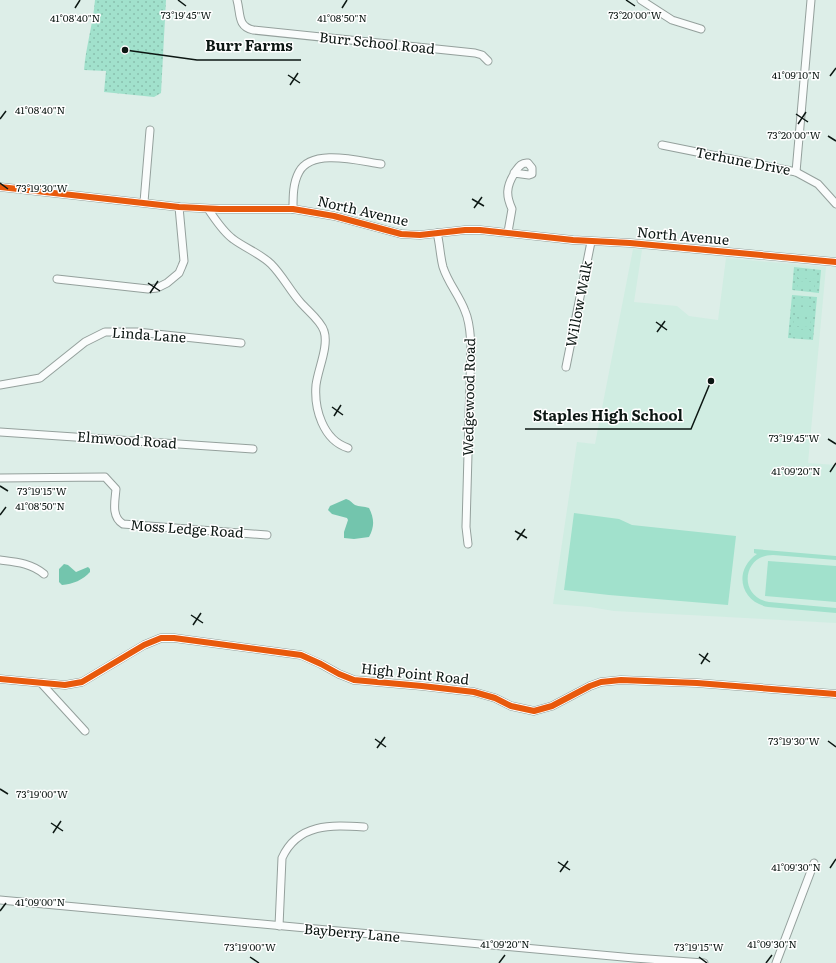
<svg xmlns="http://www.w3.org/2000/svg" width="836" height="963" font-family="Literata,serif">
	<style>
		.built { fill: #d0ede2 }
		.grass { fill: url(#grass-dots) }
		.garden { fill: #a1e1cc }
		.water { fill: #73c5ad }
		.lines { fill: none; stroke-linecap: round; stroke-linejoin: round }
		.minor-casing { stroke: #94a09c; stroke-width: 9 }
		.minor { stroke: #fafcfc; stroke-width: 7 }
		.cycleway-casing { stroke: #fff; stroke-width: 8 }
		.cycleway { stroke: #e8590c; stroke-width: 6 }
		.ticks { fill: none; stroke: #0c1713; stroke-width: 1.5 }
		.labels { text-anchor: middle; stroke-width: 3; stroke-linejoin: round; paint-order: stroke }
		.street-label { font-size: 14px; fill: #0c1713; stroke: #fff }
		.ticks-label { font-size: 10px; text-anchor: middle; fill: #0c1713; stroke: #fff; stroke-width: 3; stroke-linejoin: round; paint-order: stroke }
		.leader { fill: none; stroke: #0c1713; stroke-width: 1.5 }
		.callout-dot { fill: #0c1713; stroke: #fff; stroke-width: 1.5 }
		.callout-label { font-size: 15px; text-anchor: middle; font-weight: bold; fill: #0c1713; stroke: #fff; stroke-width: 3; stroke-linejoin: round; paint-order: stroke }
	</style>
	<defs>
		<pattern id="grass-dots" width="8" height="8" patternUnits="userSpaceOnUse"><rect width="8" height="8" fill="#a1e1cc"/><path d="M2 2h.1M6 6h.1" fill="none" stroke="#89c0ae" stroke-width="1.8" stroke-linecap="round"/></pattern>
	</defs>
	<rect width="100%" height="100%" fill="#ddeee8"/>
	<polygon class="built" points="633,249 642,250 634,302 677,306 689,316 718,320 726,258 826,267 808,463 836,465 836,623 614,611 590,607 553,604 577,442 595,444"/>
	<g class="grass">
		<path d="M95,0H166L161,93L154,97L104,92L106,71L84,70C86,46 93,24 95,0Z"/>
		<polygon points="794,267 821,270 819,293 792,290"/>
		<polygon points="792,295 817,297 813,340 788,338"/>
	</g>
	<g class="garden">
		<polygon points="799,270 816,272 815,279 798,278"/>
		<polygon points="798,281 815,282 814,290 797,288"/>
		<polygon points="796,297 813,299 812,306 795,305"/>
		<polygon points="795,308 812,309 811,317 795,316"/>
		<polygon points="794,318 811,320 810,327 793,326"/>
		<polygon points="793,329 810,330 809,338 793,337"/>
		<polygon points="574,513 619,519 632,525 736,536 728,605 609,595 564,590"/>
		<path d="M754,549L836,556V560L773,555C742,555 738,597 769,602L836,608V613L768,607C740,602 733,570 757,554L754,553Z"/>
		<polygon points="768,561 836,566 836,602 765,596"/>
	</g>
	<g class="water">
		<path d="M346,499C350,500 351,502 355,505C359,507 364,506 369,508C374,518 375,526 369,537L354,539L344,538V532L348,520L347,518L332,514L328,510L330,506Z"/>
		<path d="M64,564L68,565L76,572L88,567L90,569V572C83,580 73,584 62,585L59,582V569Z"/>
	</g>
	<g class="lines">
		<defs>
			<g id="minor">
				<path d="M237,0C241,14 237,26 253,30L475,53L482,55L488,61"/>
				<polyline points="641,0 672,20 701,29"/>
				<polyline points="662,145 796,172 818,184 836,204"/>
				<polyline points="796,172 811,0"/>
				<polyline points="0,187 179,207 220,209 293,209 334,216 401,234 420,235 465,230 480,230 573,240 630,243 836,262"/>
				<polyline points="144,202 150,130"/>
				<path d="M208,209C215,219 223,232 233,239C245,248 261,254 271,264C283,276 290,291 301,303C308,311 321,321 324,331C329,346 318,369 316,385C314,409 323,440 348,448"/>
				<path d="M293,209C293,196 293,183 299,172C312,148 359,161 381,164"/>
				<path d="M508,232L512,209C506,196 506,187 514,174V173C518,168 521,162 528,163L532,168V174L529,175L514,173"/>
				<path d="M437,233C440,244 440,256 443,267C448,283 459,295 465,311C470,322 470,333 471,345L466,527L468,544"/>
				<polyline points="57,279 148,289 157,288 167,283 179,273 182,266 184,261 179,207"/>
				<polyline points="566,367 591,242"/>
				<polyline points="0,385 40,378 85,342 105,332 137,332 241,343"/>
				<polyline points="0,432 253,449"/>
				<path d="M0,478L105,477L116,489C115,501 111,517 123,524L267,535"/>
				<path d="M0,560C16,562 31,563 44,574"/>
				<polyline points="0,679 65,685 82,682 144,645 161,638 174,638 301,655 321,664 339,674 354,680 422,686 474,692 495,698 511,706 534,711 552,706 590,686 601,682 621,680 697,683 836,694"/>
				<polyline points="41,683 85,731"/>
				<polyline points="0,900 634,958 704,963"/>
				<path d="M279,926L282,858C298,823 331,825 364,827"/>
				<polyline points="776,963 814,863"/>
			</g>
		</defs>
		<use href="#minor" class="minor-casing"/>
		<use href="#minor" class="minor"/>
		<defs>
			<g id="cycleway">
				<polyline points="0,187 179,207 220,209 293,209 334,216 401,234 420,235 465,230 480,230 573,240 630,243 836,262"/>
				<polyline points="0,679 65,685 82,682 144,645 161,638 174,638 301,655 321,664 339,674 354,680 422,686 474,692 495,698 511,706 534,711 552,706 590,686 601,682 621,680 697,683 836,694"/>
			</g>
		</defs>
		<use href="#cycleway" class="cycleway-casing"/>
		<use href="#cycleway" class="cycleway"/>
	</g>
	<path class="ticks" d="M178,0L186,6M626,0L635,6M75,8L80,0M342,8L347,0M288,75L300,83M830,76L836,68M290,85L298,73M796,114L808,122M0,119L6,111M798,124L806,112M828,136L836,141M0,183L8,189M472,199L484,206M474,208L482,197M148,283L160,291M150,293L158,281M656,322L667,330M657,332L665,321M332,407L343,415M334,416L341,405M828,439L836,444M830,472L836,463M0,486L8,491M0,515L6,507M515,531L527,538M517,540L525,529M191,615L203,623M193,625L201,613M699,654L710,662M701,664L708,653M375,739L386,747M828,741L836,747M377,748L385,737M0,789L8,794M51,823L63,831M53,833L61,821M558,862L570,870M830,868L836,859M560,872L568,861M0,911L6,903M250,957L259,963M699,957L707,963M499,963L505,955M766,963L772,955"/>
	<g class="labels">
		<g class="street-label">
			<text transform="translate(377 43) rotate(6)" y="5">Burr School Road</text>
			<text transform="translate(743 161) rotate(11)" y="5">Terhune Drive</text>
			<text transform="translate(363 211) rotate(13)" y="5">North Avenue</text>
			<text transform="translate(683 236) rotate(5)" y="5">North Avenue</text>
			<text transform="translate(579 304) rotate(-79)" y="5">Willow Walk</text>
			<text transform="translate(149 335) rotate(4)" y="5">Linda Lane</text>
			<text transform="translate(469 397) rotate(-89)" y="5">Wedgewood Road</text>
			<text transform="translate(127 440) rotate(4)" y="5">Elmwood Road</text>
			<text transform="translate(187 529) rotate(4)" y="5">Moss Ledge Road</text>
			<text transform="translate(415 674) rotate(6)" y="5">High Point Road</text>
			<text transform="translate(352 933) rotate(5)" y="5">Bayberry Lane</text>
		</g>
	</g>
	<g class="ticks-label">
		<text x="186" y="19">73°19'45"W</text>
		<text x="635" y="19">73°20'00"W</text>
		<text x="75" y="22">41°08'40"N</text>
		<text x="342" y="22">41°08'50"N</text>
		<text x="796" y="79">41°09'10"N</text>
		<text x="40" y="114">41°08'40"N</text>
		<text x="794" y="139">73°20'00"W</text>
		<text x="42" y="192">73°19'30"W</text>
		<text x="794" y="442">73°19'45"W</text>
		<text x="796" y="475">41°09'20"N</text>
		<text x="42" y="495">73°19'15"W</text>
		<text x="40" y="510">41°08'50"N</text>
		<text x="794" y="745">73°19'30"W</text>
		<text x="42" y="798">73°19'00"W</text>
		<text x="796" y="871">41°09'30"N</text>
		<text x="40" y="906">41°09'00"N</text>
		<text x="505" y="948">41°09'20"N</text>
		<text x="772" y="948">41°09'30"N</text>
		<text x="250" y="951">73°19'00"W</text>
		<text x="699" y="951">73°19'15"W</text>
	</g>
	<path class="leader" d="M125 50L197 60H301M711 381L691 429H525"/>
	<g class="callout-dot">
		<circle cx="125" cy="50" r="4"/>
		<circle cx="711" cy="381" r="4"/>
	</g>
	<g class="callout-label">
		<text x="249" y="51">Burr Farms</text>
		<text x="608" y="421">Staples High School</text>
	</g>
</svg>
